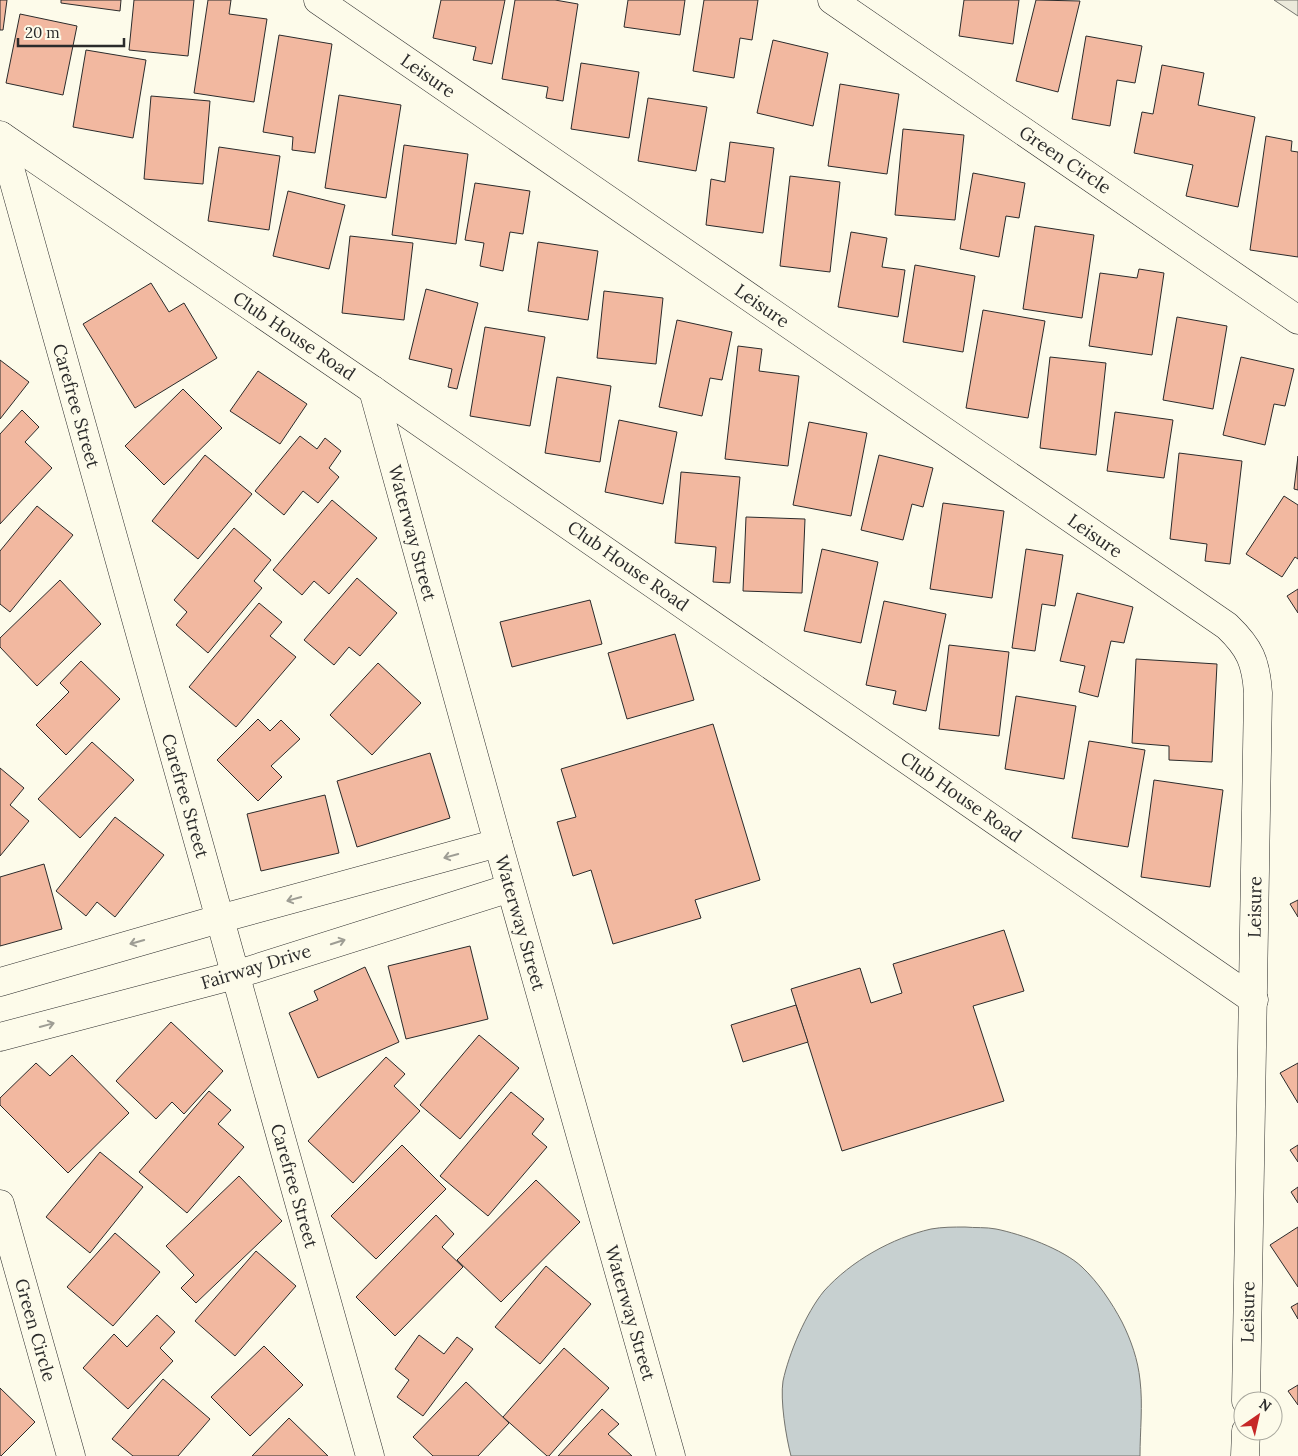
<svg xmlns="http://www.w3.org/2000/svg" width="1298" height="1456" font-family="Lora,serif">
	<style>
		.parking { fill: #eceadb; stroke: #74746e }
		.water { fill: #c7d0d0; stroke: #74746e }
		.building { fill: #f2b8a0; stroke: #2b2b2b }
		.lines { fill: none; stroke-linecap: round; stroke-linejoin: round }
		.minor-casing { stroke: #2b2b2b; stroke-width: 29 }
		.minor { stroke: #fdfbea; stroke-width: 28 }
		.oneway { stroke: #9e9d94 }
		.labels { text-anchor: middle; stroke-width: 4; stroke-linejoin: round; paint-order: stroke }
		.street-label { font-size: 18px; fill: #2b2b2b; stroke: #fdfbea }
	</style>
	<rect width="100%" height="100%" fill="#fdfbea"/>
	<polygon class="parking" points="1274,0 1298,0 1298,16"/>
	<path class="water" d="M965,1227C975,1228 986,1227 996,1229C1021,1234 1063,1249 1082,1267C1098,1282 1112,1303 1122,1322C1131,1340 1138,1360 1140,1380C1143,1405 1140,1431 1140,1456H791C786,1437 780,1400 783,1381C789,1353 806,1313 824,1291C851,1261 892,1238 931,1229C942,1227 954,1227 965,1227Z"/>
	<g class="building">
		<polygon points="0,0 7,0 3,30 0,30"/>
		<polygon points="61,0 121,0 120,11 61,3"/>
		<polygon points="134,0 194,0 188,56 129,50"/>
		<polygon points="208,0 231,0 229,14 267,19 254,102 194,93"/>
		<polygon points="441,0 505,0 492,64 473,60 476,47 433,38"/>
		<polygon points="515,0 555,0 578,4 563,101 546,98 548,87 502,79"/>
		<polygon points="628,0 685,0 680,35 624,27"/>
		<polygon points="704,0 758,0 752,40 740,38 734,78 693,71"/>
		<polygon points="964,0 1019,0 1013,44 959,36"/>
		<polygon points="1036,0 1080,1 1058,92 1016,81"/>
		<polygon points="20,14 77,26 63,95 6,83"/>
		<polygon points="279,35 332,44 315,153 292,150 293,137 263,132"/>
		<polygon points="1086,36 1142,46 1135,83 1117,80 1110,126 1072,119"/>
		<polygon points="773,40 828,53 813,126 757,113"/>
		<polygon points="86,50 146,60 133,138 73,127"/>
		<polygon points="581,63 639,72 629,138 571,129"/>
		<polygon points="1162,65 1204,73 1198,105 1255,117 1238,207 1186,196 1193,165 1134,153 1142,112 1153,114"/>
		<polygon points="840,84 899,94 887,174 828,166"/>
		<polygon points="339,95 401,105 386,198 325,188"/>
		<polygon points="151,96 210,101 203,184 144,179"/>
		<polygon points="648,98 707,107 696,171 638,161"/>
		<polygon points="903,129 964,135 955,220 895,215"/>
		<polygon points="1266,136 1292,141 1291,151 1298,152 1298,257 1250,250"/>
		<polygon points="730,142 774,148 763,233 706,225 711,179 725,182"/>
		<polygon points="404,145 468,154 456,244 392,235"/>
		<polygon points="219,147 280,156 269,230 208,221"/>
		<polygon points="973,173 1025,183 1019,218 1006,216 999,257 960,249"/>
		<polygon points="790,176 840,182 830,272 780,266"/>
		<polygon points="475,183 530,191 523,234 510,232 503,271 480,266 484,243 465,240"/>
		<polygon points="288,191 345,205 329,269 273,256"/>
		<polygon points="1035,226 1094,235 1082,318 1023,309"/>
		<polygon points="851,232 887,238 882,267 905,270 898,317 838,307"/>
		<polygon points="350,236 413,243 404,320 342,313"/>
		<polygon points="538,242 598,251 588,320 528,311"/>
		<polygon points="915,265 975,276 963,352 903,342"/>
		<polygon points="1139,269 1164,273 1152,355 1089,346 1100,273 1137,278"/>
		<polygon points="151,283 169,312 184,303 217,358 135,408 83,324"/>
		<polygon points="426,289 478,303 457,389 448,387 452,369 409,359"/>
		<polygon points="604,291 663,298 656,364 597,358"/>
		<polygon points="983,310 1045,321 1028,418 966,408"/>
		<polygon points="1177,317 1227,326 1213,409 1163,400"/>
		<polygon points="677,320 732,332 722,380 710,378 702,416 659,407"/>
		<polygon points="485,327 545,337 530,426 470,416"/>
		<polygon points="738,346 762,349 759,371 799,376 788,466 725,459"/>
		<polygon points="1050,357 1106,363 1096,455 1040,448"/>
		<polygon points="1241,357 1294,369 1285,406 1274,404 1265,445 1223,435"/>
		<polygon points="0,360 29,382 0,419"/>
		<polygon points="258,371 307,404 280,444 230,411"/>
		<polygon points="557,377 611,386 600,462 545,453"/>
		<polygon points="183,389 222,428 164,485 125,446"/>
		<polygon points="22,410 39,427 25,442 52,468 0,524 0,434"/>
		<polygon points="1115,412 1173,420 1164,478 1107,471"/>
		<polygon points="619,420 677,432 663,504 605,492"/>
		<polygon points="809,422 867,433 851,516 793,505"/>
		<polygon points="300,436 317,449 325,438 341,451 329,468 339,477 318,503 303,491 284,515 255,491"/>
		<polygon points="1179,453 1242,461 1230,564 1205,561 1207,544 1170,539"/>
		<polygon points="205,455 252,494 198,559 152,521"/>
		<polygon points="879,455 933,468 923,507 912,504 903,540 861,530"/>
		<polygon points="1298,456 1298,490 1294,489"/>
		<polygon points="681,472 740,477 730,583 713,582 716,547 675,543"/>
		<polygon points="1284,496 1298,505 1298,559 1295,557 1282,577 1246,554"/>
		<polygon points="332,500 377,538 329,594 314,581 302,595 273,570"/>
		<polygon points="943,503 1004,511 992,598 930,589"/>
		<polygon points="37,506 73,535 10,612 0,604 0,551"/>
		<polygon points="746,517 805,519 802,593 743,591"/>
		<polygon points="234,528 271,560 254,581 262,588 208,653 176,625 187,612 174,600"/>
		<polygon points="822,549 878,562 861,643 804,631"/>
		<polygon points="1026,549 1063,555 1055,606 1042,604 1035,651 1012,648"/>
		<polygon points="357,578 397,613 360,656 349,647 334,665 304,640"/>
		<polygon points="60,580 101,624 37,686 0,647 0,638"/>
		<polygon points="1298,589 1298,613 1287,596"/>
		<polygon points="1077,593 1133,607 1124,643 1111,641 1098,697 1079,692 1085,666 1060,661"/>
		<polygon points="590,600 602,644 512,667 500,622"/>
		<polygon points="884,601 946,614 926,711 893,704 896,691 866,685"/>
		<polygon points="259,603 282,622 270,636 296,657 236,727 189,687"/>
		<polygon points="675,634 694,700 627,719 608,653"/>
		<polygon points="949,645 1009,652 999,736 939,729"/>
		<polygon points="1136,659 1217,664 1212,762 1169,760 1169,746 1132,743"/>
		<polygon points="81,661 120,699 66,755 36,725 69,692 60,683"/>
		<polygon points="378,663 421,703 372,755 330,715"/>
		<polygon points="1016,696 1076,706 1064,779 1005,769"/>
		<polygon points="258,719 270,731 281,720 300,739 271,766 282,777 258,801 217,760"/>
		<polygon points="713,724 760,880 695,900 701,918 613,944 591,870 573,876 557,822 576,817 561,769"/>
		<polygon points="1089,741 1145,750 1128,847 1072,838"/>
		<polygon points="92,742 134,780 80,838 38,799"/>
		<polygon points="430,753 450,818 357,847 337,781"/>
		<polygon points="0,768 24,788 10,805 29,821 0,856"/>
		<polygon points="1154,780 1223,790 1210,887 1141,877"/>
		<polygon points="325,795 339,853 261,871 247,814"/>
		<polygon points="115,817 164,855 115,917 97,902 86,916 56,891"/>
		<polygon points="44,864 62,929 0,946 0,877"/>
		<polygon points="1298,900 1298,917 1290,904"/>
		<polygon points="1004,930 1024,991 973,1006 1004,1101 842,1151 791,989 860,968 871,1003 902,993 893,964"/>
		<polygon points="470,946 488,1019 406,1039 388,966"/>
		<polygon points="365,967 399,1042 318,1078 289,1013 318,1000 314,991"/>
		<polygon points="796,1005 808,1042 743,1062 731,1025"/>
		<polygon points="171,1022 223,1071 184,1114 172,1102 156,1119 116,1081"/>
		<polygon points="479,1035 519,1068 460,1139 420,1105"/>
		<polygon points="72,1055 129,1113 68,1173 0,1105 0,1098 36,1063 50,1076"/>
		<polygon points="386,1057 405,1074 394,1086 420,1111 353,1183 308,1141"/>
		<polygon points="1298,1063 1298,1103 1280,1073"/>
		<polygon points="209,1091 231,1110 218,1124 244,1147 187,1213 139,1172"/>
		<polygon points="511,1092 544,1119 532,1134 547,1147 488,1216 440,1176"/>
		<polygon points="402,1145 446,1189 376,1259 331,1216"/>
		<polygon points="1298,1145 1298,1162 1290,1150"/>
		<polygon points="100,1152 143,1187 90,1253 46,1217"/>
		<polygon points="239,1176 282,1221 196,1303 181,1288 194,1275 166,1246"/>
		<polygon points="536,1180 580,1222 501,1302 457,1260"/>
		<polygon points="1298,1187 1298,1203 1291,1192"/>
		<polygon points="436,1215 454,1234 442,1247 463,1267 395,1336 356,1297"/>
		<polygon points="1298,1227 1298,1287 1270,1245"/>
		<polygon points="115,1233 160,1272 113,1326 67,1287"/>
		<polygon points="256,1251 296,1286 235,1356 195,1321"/>
		<polygon points="546,1266 591,1304 540,1364 495,1327"/>
		<polygon points="1298,1303 1298,1319 1291,1307"/>
		<polygon points="157,1315 175,1332 160,1348 173,1361 128,1409 83,1368 114,1334 127,1347"/>
		<polygon points="419,1335 444,1354 457,1337 473,1349 423,1416 397,1397 409,1380 395,1369"/>
		<polygon points="264,1346 303,1385 250,1436 211,1397"/>
		<polygon points="564,1348 609,1388 549,1456 547,1456 503,1417"/>
		<polygon points="163,1379 210,1419 178,1456 133,1456 112,1439"/>
		<polygon points="466,1382 509,1423 478,1456 433,1456 413,1437"/>
		<polygon points="1298,1385 1298,1405 1288,1391"/>
		<polygon points="0,1388 35,1422 1,1456 0,1456"/>
		<polygon points="602,1409 619,1424 608,1434 632,1456 558,1456"/>
		<polygon points="289,1418 328,1456 252,1456"/>
	</g>
	<g class="lines">
		<defs>
			<g id="minor">
				<path d="M318,0L1227,626C1250,648 1256,662 1258,693L1246,1401"/>
				<polyline points="832,0 1298,320"/>
				<polyline points="0,135 373,390 1254,1000"/>
				<polyline points="1,136 370,1456"/>
				<polyline points="373,390 498,843 671,1456"/>
				<polyline points="0,982 219,919 498,843"/>
				<polyline points="0,1037 235,975 510,888"/>
				<polyline points="0,1204 71,1456"/>
				<polyline points="1245,1456 1246,1431"/>
			</g>
		</defs>
		<use href="#minor" class="minor-casing"/>
		<use href="#minor" class="minor"/>
	</g>
	<defs><path id="oneway-shaft" d="M-6 0H5M1.5-3L5.5 0L1.5 3" fill="none" stroke-width="1.6" stroke-linecap="round" stroke-linejoin="round" transform="scale(1.25)"/></defs>
	<g class="oneway">
		<use href="#oneway-shaft" transform="translate(451 856) rotate(165)"/>
		<use href="#oneway-shaft" transform="translate(294 899) rotate(165)"/>
		<use href="#oneway-shaft" transform="translate(137 942) rotate(164)"/>
		<use href="#oneway-shaft" transform="translate(338 942) rotate(-18)"/>
		<use href="#oneway-shaft" transform="translate(47 1025) rotate(-15)"/>
	</g>
	<g class="labels">
		<g class="street-label">
			<text transform="translate(428 76) rotate(35)" y="6">Leisure</text>
			<text transform="translate(1065 160) rotate(34)" y="6">Green Circle</text>
			<text transform="translate(762 306) rotate(35)" y="6">Leisure</text>
			<text transform="translate(294 336) rotate(34)" y="6">Club House Road</text>
			<text transform="translate(76 406) rotate(74)" y="6">Carefree Street</text>
			<text transform="translate(412 533) rotate(75)" y="6">Waterway Street</text>
			<text transform="translate(1095 536) rotate(35)" y="6">Leisure</text>
			<text transform="translate(628 566) rotate(35)" y="6">Club House Road</text>
			<text transform="translate(185 796) rotate(74)" y="6">Carefree Street</text>
			<text transform="translate(961 797) rotate(35)" y="6">Club House Road</text>
			<text transform="translate(1255 907) rotate(-89)" y="6">Leisure</text>
			<text transform="translate(520 923) rotate(74)" y="6">Waterway Street</text>
			<text transform="translate(256 967) rotate(-17)" y="6">Fairway Drive</text>
			<text transform="translate(294 1186) rotate(74)" y="6">Carefree Street</text>
			<text transform="translate(1248 1312) rotate(-89)" y="6">Leisure</text>
			<text transform="translate(630 1313) rotate(74)" y="6">Waterway Street</text>
			<text transform="translate(35 1330) rotate(74)" y="6">Green Circle</text>
		</g>
	</g>
	<g transform="translate(1258 1416) rotate(34)"><circle r="24" fill="#fdfbea" stroke="#a9a89e"/>
	<path d="M0-4L9 19L0 12L-9 19Z" fill="#c62828"/>
	<text y="-8" font-size="14" font-weight="bold" text-anchor="middle" fill="#2b2b2b">N</text>
	</g>
	<path d="M18 38v8h106v-8" fill="none" stroke="#2b2b2b" stroke-width="2.5"/>
	<text x="25" y="38" font-size="15" fill="#2b2b2b" stroke="#fdfbea" stroke-width="4" paint-order="stroke">20 m</text>
</svg>
